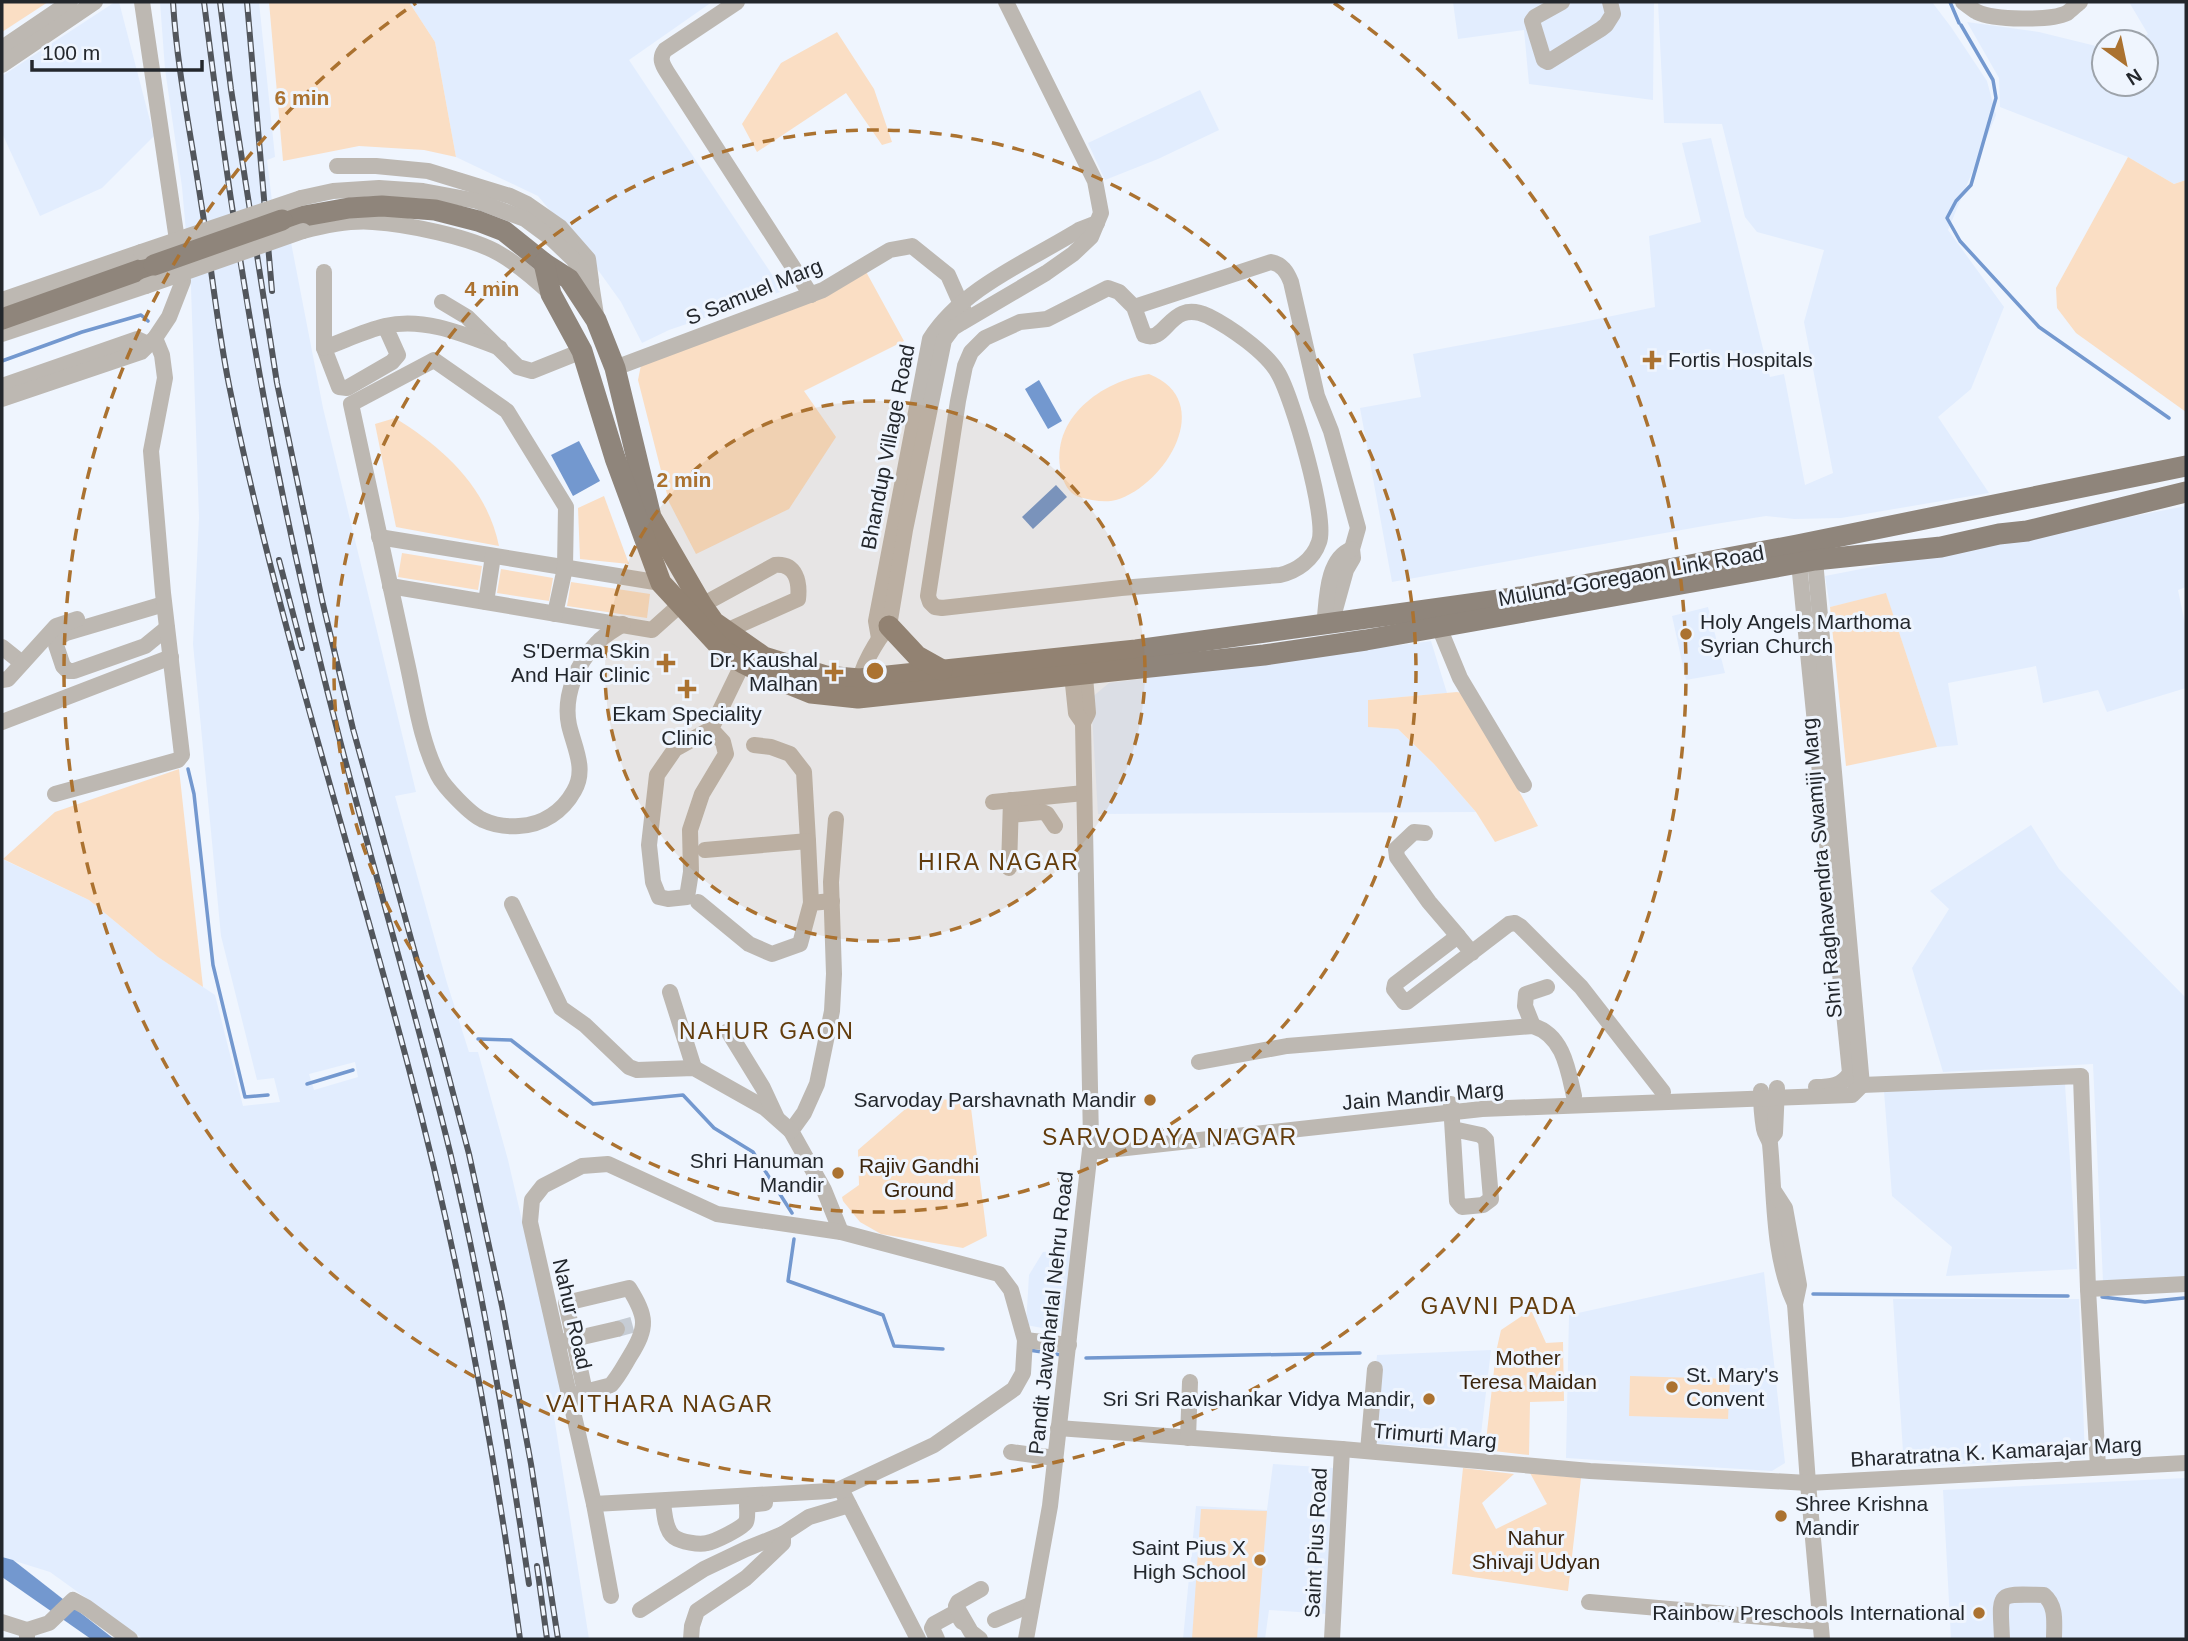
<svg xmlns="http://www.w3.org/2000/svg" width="2188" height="1641" font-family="Helvetica,sans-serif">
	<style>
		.built { fill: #e2edfe; fill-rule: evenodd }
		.green { fill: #fadec4 }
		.water { fill: #7398cf }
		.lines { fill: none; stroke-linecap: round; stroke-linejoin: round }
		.stream { stroke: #7398cf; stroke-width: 3.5 }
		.minor-tunnel { stroke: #c6ccd4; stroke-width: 16; stroke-dasharray: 16 8; stroke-linecap: butt }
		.minor { stroke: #bdb8b2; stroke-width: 16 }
		.major { stroke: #8f857b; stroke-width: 21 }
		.rail-casing { stroke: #52565c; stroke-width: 6 }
		.rail { stroke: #eff5fe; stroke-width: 3.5; stroke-dasharray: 10; stroke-linecap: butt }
		.minor-bridge { stroke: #bdb8b2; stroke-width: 16 }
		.major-bridge { stroke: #8f857b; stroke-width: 21 }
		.ring { fill: none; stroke: #ab7230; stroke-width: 3.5; stroke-dasharray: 12 9 }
		.poi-dot { fill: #ab7230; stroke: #eff5fe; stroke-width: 2.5 }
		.labels { text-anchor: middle; stroke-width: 6; stroke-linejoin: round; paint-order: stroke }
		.street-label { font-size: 21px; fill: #23272c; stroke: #eff5fe }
		.poi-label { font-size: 21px; fill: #23272c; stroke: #eff5fe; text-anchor: end }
		.park-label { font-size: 21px; fill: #3a240d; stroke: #eff5fe }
		.neighbourhood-label { font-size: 23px; letter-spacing: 2px; fill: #633c0c; stroke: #eff5fe }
		.centre { fill: #ab7230; stroke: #eff5fe; stroke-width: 3.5 }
		.ring-label { font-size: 21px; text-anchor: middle; font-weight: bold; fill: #ab7230; stroke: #eff5fe; stroke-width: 6; stroke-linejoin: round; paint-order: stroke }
	</style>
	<rect width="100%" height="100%" fill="#eff5fe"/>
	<g class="built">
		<polygon points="115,2 119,2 154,136 102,188 40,216 2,133 2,76"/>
		<path d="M160,2H259L275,157L267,160L276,234L289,232L323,408L416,792L395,796L447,983L469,1052H478L508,1160L565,1406L553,1410L589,1639H143L50,1572L2,1557V859L89,900L158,957L215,995L243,1106L280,1102L274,1078L257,1080L221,936L193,644L199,518L191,288L182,187L165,69ZM355,1062L358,1077L314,1090L309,1074Z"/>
		<polygon points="409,2 712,2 629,60 783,291 669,330 642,343 621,302 588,256 538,196 456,157 435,42"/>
		<polygon points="1453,2 1654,2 1653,100 1529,84 1524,30 1458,39"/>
		<polygon points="1658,2 1932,2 1951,27 1987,81 1996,115 1948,230 2004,307 1971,389 1938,417 1989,493 1841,518 1794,519 1766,516 1715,524 1392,582 1360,408 1421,397 1413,354 1569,325 1655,307 1649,236 1701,222 1682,143 1711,138 1770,377 1784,374 1805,485 1833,473 1804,322 1824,250 1757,232 1745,217 1722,124 1664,123"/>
		<polygon points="2129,2 2186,2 2186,180 2174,184 2128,157 2000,107 1999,78 1967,22 2039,32 2104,48 2104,84 2146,84 2146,42 2136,42 2148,34"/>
		<polygon points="1200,90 1219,130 1158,159 1105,180 1088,143"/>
		<polygon points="2186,506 2186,587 2178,590 2186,629 2186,688 2107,712 2098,690 2043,703 2036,666 1948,683 1958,745 1937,747 1886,594 1830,607 1825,576"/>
		<polygon points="1708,607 1725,673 1686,680 1672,616"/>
		<polygon points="1431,641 1447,693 1368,700 1369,727 1398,729 1434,764 1476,812 1098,814 1091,698 1109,683"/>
		<polygon points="2031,825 2059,869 2186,998 2186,1279 2103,1281 2093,1064 1943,1072 1912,968 1949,909 1930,891"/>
		<polygon points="2065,1084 2077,1269 1946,1276 1952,1247 1892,1196 1884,1091"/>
		<polygon points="1072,1250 1064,1332 1026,1325 1029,1275 1043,1252"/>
		<polygon points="1764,1272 1785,1463 1772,1471 1566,1458 1569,1315"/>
		<polygon points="1893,1299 2079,1299 2085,1458 1904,1467"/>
		<polygon points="1491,1350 1479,1451 1369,1443 1377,1355"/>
		<polygon points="1273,1464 1334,1468 1326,1614 1269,1610 1265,1639 1183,1639 1196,1506 1267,1510"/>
		<polygon points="2185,1478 2186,1639 1951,1639 1943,1490"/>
	</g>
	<g class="green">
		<polygon points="2,2 48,2 2,32"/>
		<polygon points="269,2 409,2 435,42 456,157 424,150 359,146 283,161"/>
		<polygon points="837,32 874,89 892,142 882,145 846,93 757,152 742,124 781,63"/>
		<polygon points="2128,157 2174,184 2186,180 2186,412 2076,333 2057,308 2056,288"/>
		<polygon points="864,268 904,341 804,391 836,437 789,509 696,554 669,502 638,380 641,365"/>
		<path d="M1149,374C1217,401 1166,485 1116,500C1105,503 1090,500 1079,497C1068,493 1064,483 1061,473C1049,418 1102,381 1149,374Z"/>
		<path d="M395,418C444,448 487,488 499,546L396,527L375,424Z"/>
		<polygon points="604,496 629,564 580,559 578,508"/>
		<polygon points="402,553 482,566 478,590 398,577"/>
		<polygon points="501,569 553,578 549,601 497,593"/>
		<polygon points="571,582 650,594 647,618 567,606"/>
		<polygon points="1886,593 1937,747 1846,766 1830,607"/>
		<polygon points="1457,692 1466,694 1538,826 1495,842 1476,812 1434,764 1398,729 1368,727 1368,700"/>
		<polygon points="179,769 203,987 158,957 89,900 3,859 55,812"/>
		<polygon points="917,1099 970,1100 987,1236 963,1248 881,1234 860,1222 843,1201 842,1197 859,1185 858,1150"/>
		<polygon points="1531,1310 1546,1343 1563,1342 1564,1401 1530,1402 1529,1455 1485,1450 1496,1352 1501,1330"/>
		<polygon points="1630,1376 1730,1379 1728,1419 1629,1416"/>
		<polygon points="1463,1468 1514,1474 1482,1503 1496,1529 1547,1504 1530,1473 1581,1478 1568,1591 1452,1574"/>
		<polygon points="1201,1509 1267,1511 1257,1639 1192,1639"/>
	</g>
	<g class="water">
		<polygon points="1039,380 1062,421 1048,429 1025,389"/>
		<polygon points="579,441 600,481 573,496 551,455"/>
		<polygon points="1056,485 1067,497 1033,529 1022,517"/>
		<polygon points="2,1557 13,1560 114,1639 91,1639 2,1577"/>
	</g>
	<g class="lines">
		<g class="stream">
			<polyline points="1950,2 1959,23"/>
			<polyline points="1961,25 1993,80 1996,98 1971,185 1956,201 1947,218 1960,241 2039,327 2169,418"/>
			<polyline points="2,361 82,332 141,315 148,321"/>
			<polyline points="188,769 194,794 213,965 245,1097 268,1095"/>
			<polyline points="478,1039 511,1040 593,1104 683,1095 714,1128 753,1152 792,1213"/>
			<polyline points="307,1084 353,1070"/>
			<polyline points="794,1239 788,1281 883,1315 894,1346 943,1349"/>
			<polyline points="1813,1294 2068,1296"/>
			<polyline points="2102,1297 2145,1302 2184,1298"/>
			<polyline points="1029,1350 1062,1355"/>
			<polyline points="1086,1358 1360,1353"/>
		</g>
		<polyline class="minor-tunnel" points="617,1329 639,1323"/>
		<g class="minor">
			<path d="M737,2L665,50C659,58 662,64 667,72L811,295"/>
			<polyline points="1562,2 1535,17 1532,21 1544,60 1548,62 1601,29 1606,25 1613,14 1610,2"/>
			<path d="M1963,2C1967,5 1972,9 1977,12C1993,20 2051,21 2067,13C2071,10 2076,5 2080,2"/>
			<polyline points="2,48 70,2"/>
			<polyline points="2,65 95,2"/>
			<polyline points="337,166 376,166 428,171 510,196 527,204 560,227 588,259 591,281"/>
			<polyline points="301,198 333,191 379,188 423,191 477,201 525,219 552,239 573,259 591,283 596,315"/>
			<path d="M303,231C326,225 350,220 373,222C406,224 472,237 500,254C519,265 535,279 551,294"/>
			<polyline points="2,300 141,252"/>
			<polyline points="442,302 467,317 518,367 532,371 582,351"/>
			<path d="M1134,307L1144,335C1167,345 1169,298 1208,316C1230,327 1266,352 1278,373C1292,396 1328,519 1319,542C1313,560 1297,571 1280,575L1121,588L942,608L935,607L930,602L928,596L958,401L965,366L971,352L985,338L1020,322L1047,319L1108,288L1119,292L1134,307L1271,262C1282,264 1287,272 1291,282L1317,396L1331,431L1358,528L1352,549L1353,558L1346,570L1331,624"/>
			<path d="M385,326L398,355L392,362L347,388L339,387L324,348C344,341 364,331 385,326C424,317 463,334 500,348"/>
			<polyline points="2,334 146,286"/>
			<polyline points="324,348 324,272"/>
			<polyline points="615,368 823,290 890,250 912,246 948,275 964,311"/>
			<polyline points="2,386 137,339 148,344"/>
			<polyline points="2,399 141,352 155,338 169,317 183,281 142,2"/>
			<polyline points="379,537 661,583"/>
			<path d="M1798,553L1850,1073C1842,1086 1830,1087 1816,1087"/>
			<polyline points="390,586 652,630 681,604"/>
			<polyline points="486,602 493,556"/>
			<polyline points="164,604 66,633 59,637 56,645 63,666 68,671 74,671 145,646 167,628"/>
			<path d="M702,605L775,565C796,563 800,582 798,599L726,631"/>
			<path d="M555,614L565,568L566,507L507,411L434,360L351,404C369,489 387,574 406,658C415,697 420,740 438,775C444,787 471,815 483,820C494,825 507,827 519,826C543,825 563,811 574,791C587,769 574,747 569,725C563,696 577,663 597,643C604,635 614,630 623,624"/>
			<path d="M1325,617C1327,594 1328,558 1352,549"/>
			<polyline points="1439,627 1460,678 1524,785"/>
			<path d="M879,638L876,621L930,339C962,288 1029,261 1079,230L1097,223"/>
			<polyline points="2,647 22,663"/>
			<polyline points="2,680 8,679 56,626 77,619"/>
			<path d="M859,686C860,668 877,640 889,626L905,530L944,340L953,328L961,323L1046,273L1073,254L1091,237L1101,213L1095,181L1006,2"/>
			<polyline points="2,722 171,657"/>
			<polyline points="1083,723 1088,713 1084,664"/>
			<polyline points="711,729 675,749 657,775 649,845 653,882 659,897 668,899 687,897 691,872 690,830 702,794 726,754 723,742 711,729 743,663"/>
			<polyline points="754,745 771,747 790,754 804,772 808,841"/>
			<polyline points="55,794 178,760 182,755 163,593 151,451 165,378 162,355 155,338"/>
			<polyline points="993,802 1084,793"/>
			<polyline points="1011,815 1042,812 1047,814 1055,826"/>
			<polyline points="836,819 831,882 834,974 832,1011 817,1084 804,1113 791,1131 824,1190 841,1232"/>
			<polyline points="1425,833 1414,832 1396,849 1397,857 1429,902 1458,936"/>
			<polyline points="705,850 808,841 811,903"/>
			<polyline points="1009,868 1011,800"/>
			<polyline points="698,902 749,944 772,954 800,944 811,903 832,901"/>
			<polyline points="512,904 561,1008 585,1025 629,1067 637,1070 694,1068 765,1108 791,1131"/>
			<polyline points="1472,953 1458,936 1395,984 1394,989 1404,1002 1407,1002 1509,924 1515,923 1520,926 1581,987 1663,1092"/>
			<polyline points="670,992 694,1068"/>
			<polyline points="1533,1026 1525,1006 1526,994 1547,987"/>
			<polyline points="728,1031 763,1088 776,1116"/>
			<path d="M1199,1062L1287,1046L1533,1026C1563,1035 1568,1069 1574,1096"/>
			<polyline points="1854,1083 1862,1085 2081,1076 2088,1289 2098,1467"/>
			<path d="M1761,1091C1761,1104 1762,1117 1764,1129C1765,1135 1769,1138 1770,1144C1775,1195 1772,1256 1795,1304"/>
			<polyline points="1451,1104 1457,1201 1462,1207 1483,1205 1491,1199 1486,1140 1481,1135 1453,1129"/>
			<polyline points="1770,1139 1775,1133 1777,1088"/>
			<polyline points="1090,1152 1482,1109 1852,1095 1862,1085 1814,549"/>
			<polygon points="608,1164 717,1214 841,1232 999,1274 1011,1290 1025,1340 1023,1373 1014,1389 934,1445 840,1489 830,1491 594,1504 530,1222 532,1200 543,1186 582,1166"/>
			<polyline points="1774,1191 1785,1208 1799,1285 1795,1304 1808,1483 1822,1639"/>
			<polyline points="2088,1289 2186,1284"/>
			<polyline points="1025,1340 1069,1345"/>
			<polyline points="565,1341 617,1329"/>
			<path d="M569,1396L608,1386L611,1385C619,1376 624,1366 630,1356C648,1327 647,1317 629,1288L566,1303L585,1392"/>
			<polyline points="1058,1428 1342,1449 1590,1471 1808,1483 2186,1463"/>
			<polyline points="1188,1438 1190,1382"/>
			<polyline points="1368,1451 1375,1369"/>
			<polyline points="1011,1452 1055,1458"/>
			<polyline points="844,1495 918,1639"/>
			<path d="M663,1501C664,1512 665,1530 674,1537C681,1542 699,1545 707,1543C714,1542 743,1528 746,1522C748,1518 747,1510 747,1505L765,1503"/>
			<polyline points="594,1504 611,1596"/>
			<polyline points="1589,1602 1820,1622"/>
			<polyline points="640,1610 704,1569 746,1549 783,1534"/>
			<polyline points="995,1620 1032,1604"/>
			<polyline points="2,1622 27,1630"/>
			<polyline points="27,1639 27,1630 49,1623 73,1600 86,1607 130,1639"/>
			<polyline points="691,1639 692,1626 697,1611 746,1578 783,1543 783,1534 809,1517 849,1505"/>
			<polyline points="937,1639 932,1628 934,1624 956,1612 962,1622"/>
			<polyline points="980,1639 971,1632 956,1606 958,1602 981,1589"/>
			<polyline points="1026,1639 1050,1506 1091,1141 1083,723 1076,713 1071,665"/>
			<polyline points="1332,1639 1342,1449"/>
			<path d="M2002,1639C2000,1591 1995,1594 2044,1595C2057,1606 2054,1623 2054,1639"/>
		</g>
		<g class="major">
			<polyline points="282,220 349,208 382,206 435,210 478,221 504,231 544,263 569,279 596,320 615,368 651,517 702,605 714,622 764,657 826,676 859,679 1136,650 1520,597 1797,545 2186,466"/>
			<polyline points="544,263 551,294 582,351 615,458 661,583 724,651 743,663 769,676 811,693 858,698 1264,655 1366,640 1815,560 1941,547 1999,534 2027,531 2186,492"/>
			<polyline points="2,319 154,265"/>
			<polyline points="889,626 917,656 942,670"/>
		</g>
		<defs>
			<g id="rail">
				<path d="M173,2C177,69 191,135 201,202C211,263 217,325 229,385C276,617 349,841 409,1069C459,1256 494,1447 520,1639"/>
				<path d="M204,2C229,203 260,404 306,602C348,787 405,968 450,1152C484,1295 508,1439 529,1584"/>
				<polyline points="220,2 231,89 277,383 322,600 353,729 442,1051 469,1154 502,1306 531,1464 558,1639"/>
				<polyline points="247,2 272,291"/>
				<polyline points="279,560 302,648"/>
				<polyline points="537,1566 547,1639"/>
			</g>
		</defs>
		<use href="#rail" class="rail-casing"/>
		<use href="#rail" class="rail"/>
		<g class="minor-bridge">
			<polyline points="141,252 301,198"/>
			<polyline points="146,286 303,231"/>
		</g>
		<polyline class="major-bridge" points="154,265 282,220"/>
	</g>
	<circle cx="875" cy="671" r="270" fill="#ab7230" fill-opacity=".12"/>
	<g class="ring">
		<circle cx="875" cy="671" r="270"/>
		<circle cx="875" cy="671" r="541"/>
		<path d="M1334 3A811 811 0 1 1 416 3"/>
	</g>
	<g class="poi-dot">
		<path d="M1648.5 349.5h7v7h7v7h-7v7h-7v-7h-7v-7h7z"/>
		<circle cx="1686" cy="634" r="7"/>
		<path d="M662.5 652.5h7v7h7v7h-7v7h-7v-7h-7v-7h7z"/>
		<path d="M830.5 661.5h7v7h7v7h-7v7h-7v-7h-7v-7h7z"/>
		<path d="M683.5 678.5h7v7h7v7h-7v7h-7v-7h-7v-7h7z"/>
		<circle cx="1150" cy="1100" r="7"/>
		<circle cx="838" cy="1173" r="7"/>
		<circle cx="1672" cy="1387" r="7"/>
		<circle cx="1429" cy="1399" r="7"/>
		<circle cx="1781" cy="1516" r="7"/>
		<circle cx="1260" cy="1560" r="7"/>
		<circle cx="1979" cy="1613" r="7"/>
	</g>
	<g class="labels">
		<g class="street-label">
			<text transform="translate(754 292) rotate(-22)" y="7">S Samuel Marg</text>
			<text transform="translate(888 447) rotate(-79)" y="7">Bhandup Village Road</text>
			<text transform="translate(1631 576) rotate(-10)" y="7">Mulund-Goregaon Link Road</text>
			<text transform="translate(1822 868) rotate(-95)" y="7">Shri Raghavendra Swamiji Marg</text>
			<text transform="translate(1423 1096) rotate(-5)" y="7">Jain Mandir Marg</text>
			<text transform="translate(1051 1313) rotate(-84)" y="7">Pandit Jawaharlal Nehru Road</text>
			<text transform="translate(572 1314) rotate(77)" y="7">Nahur Road</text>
			<text transform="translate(1435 1436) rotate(5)" y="7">Trimurti Marg</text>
			<text transform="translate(1996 1452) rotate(-3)" y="7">Bharatratna K. Kamarajar Marg</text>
			<text transform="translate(1316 1543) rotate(-87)" y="7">Saint Pius Road</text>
		</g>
		<g class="poi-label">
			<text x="1668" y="367" text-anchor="start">Fortis Hospitals</text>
			<text x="1700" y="629" text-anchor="start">Holy Angels Marthoma<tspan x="1700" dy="24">Syrian Church</tspan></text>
			<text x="650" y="658">S'Derma Skin<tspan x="650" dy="24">And Hair Clinic</tspan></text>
			<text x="818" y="667">Dr. Kaushal<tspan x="818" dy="24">Malhan</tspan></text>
			<text x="687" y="721" text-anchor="middle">Ekam Speciality<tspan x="687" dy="24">Clinic</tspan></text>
			<text x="1136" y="1107">Sarvoday Parshavnath Mandir</text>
			<text x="824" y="1168">Shri Hanuman<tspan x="824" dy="24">Mandir</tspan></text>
			<text x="1686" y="1382" text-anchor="start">St. Mary's<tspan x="1686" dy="24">Convent</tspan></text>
			<text x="1415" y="1406">Sri Sri Ravishankar Vidya Mandir,</text>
			<text x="1795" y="1511" text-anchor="start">Shree Krishna<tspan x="1795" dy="24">Mandir</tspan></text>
			<text x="1246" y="1555">Saint Pius X<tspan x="1246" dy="24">High School</tspan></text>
			<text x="1965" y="1620">Rainbow Preschools International</text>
		</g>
		<g class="park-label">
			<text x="919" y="1173">Rajiv Gandhi<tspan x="919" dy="24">Ground</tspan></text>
			<text x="1528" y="1365">Mother<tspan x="1528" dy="24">Teresa Maidan</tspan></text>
			<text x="1536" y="1545">Nahur<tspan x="1536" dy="24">Shivaji Udyan</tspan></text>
		</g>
		<g class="neighbourhood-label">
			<text x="999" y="870">HIRA NAGAR</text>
			<text x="767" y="1039">NAHUR GAON</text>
			<text x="1170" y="1145">SARVODAYA NAGAR</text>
			<text x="1499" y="1314">GAVNI PADA</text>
			<text x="660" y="1412">VAITHARA NAGAR</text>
		</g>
	</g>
	<circle cx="875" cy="671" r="10" class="centre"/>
	<g class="ring-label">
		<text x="302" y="105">6 min</text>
		<text x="492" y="296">4 min</text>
		<text x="684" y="487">2 min</text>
	</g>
	<rect width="2188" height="1641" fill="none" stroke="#23272c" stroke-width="7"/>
	<g transform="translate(2125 63) rotate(147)"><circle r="33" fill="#eff5fe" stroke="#9da3aa" stroke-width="2"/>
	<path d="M0-5L12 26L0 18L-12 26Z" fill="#ab7230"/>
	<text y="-10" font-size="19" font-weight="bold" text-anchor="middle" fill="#23272c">N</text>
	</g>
	<path d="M32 60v10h170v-10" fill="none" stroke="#23272c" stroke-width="3.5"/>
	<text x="42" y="60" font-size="21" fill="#23272c" stroke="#eff5fe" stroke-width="5" paint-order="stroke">100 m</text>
</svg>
